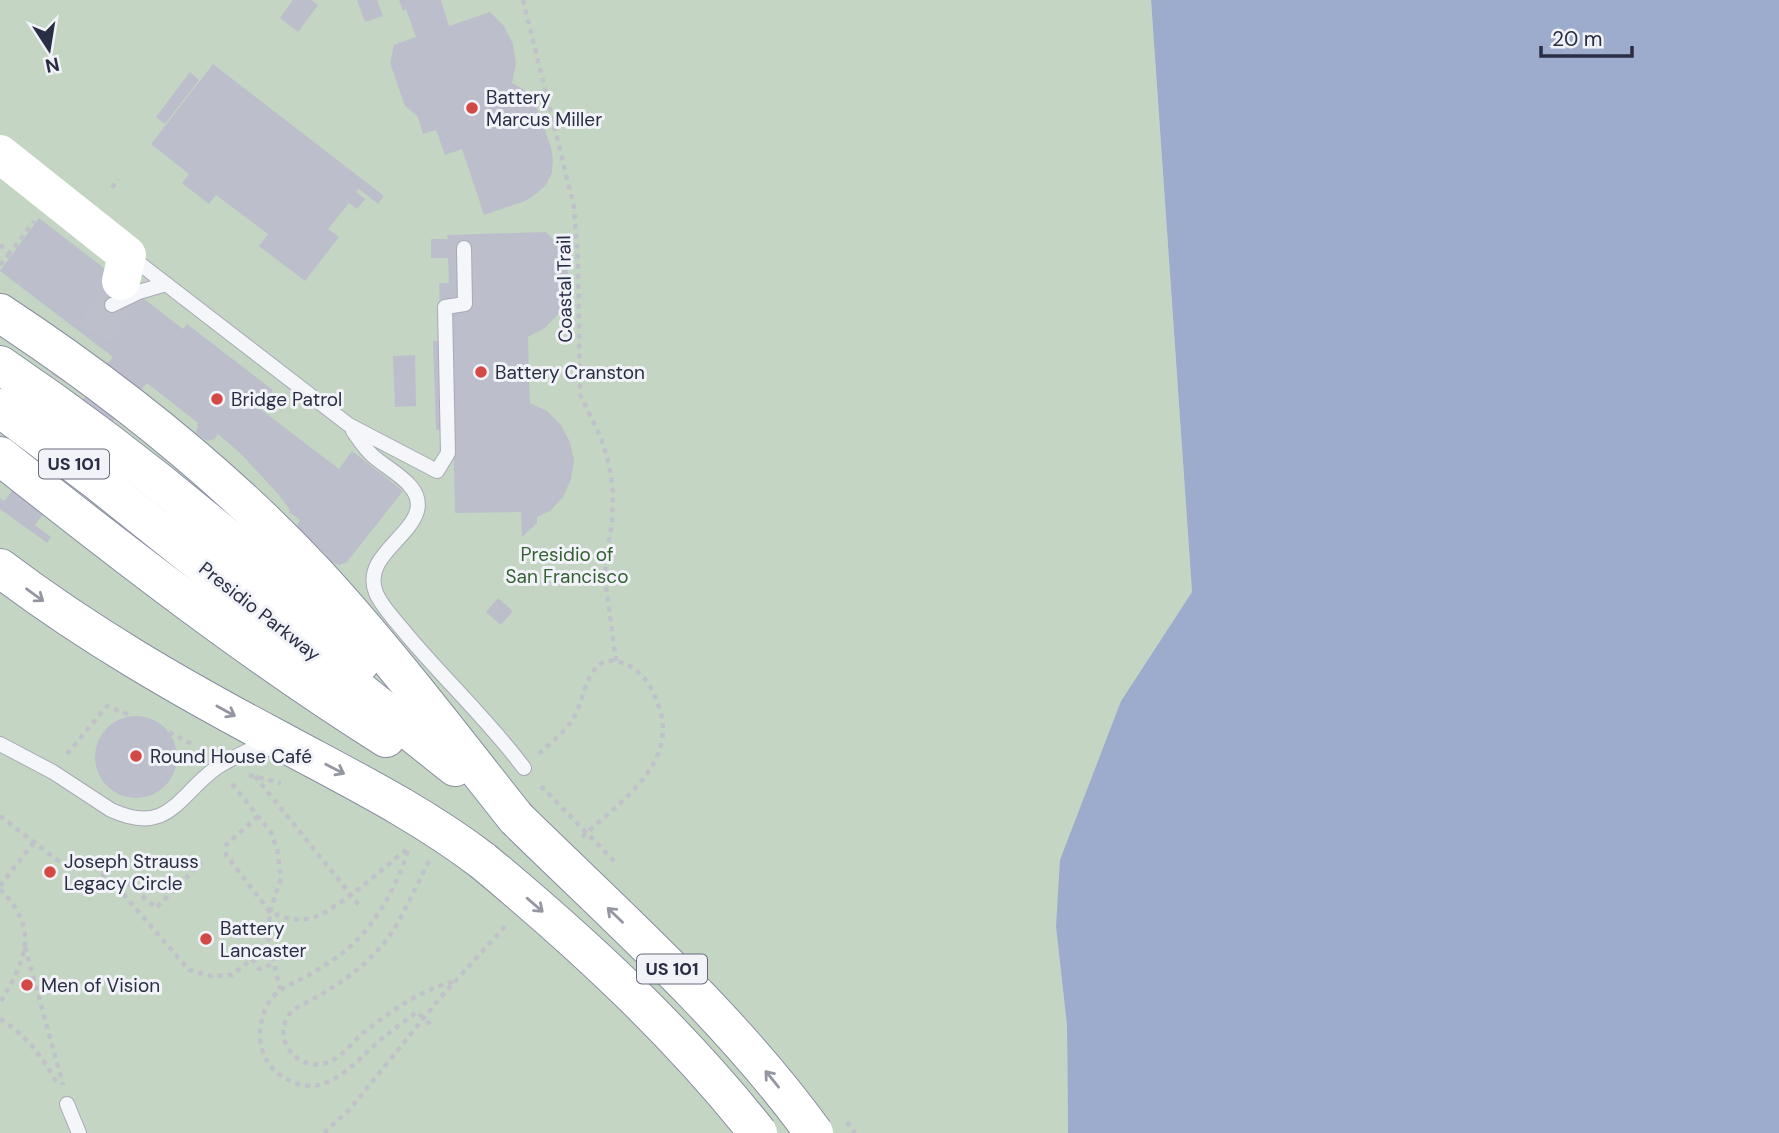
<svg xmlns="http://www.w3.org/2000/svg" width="1779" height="1133" font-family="'DM Sans',sans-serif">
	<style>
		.green { fill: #c4d5c3 }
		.water { fill: #9dabcc }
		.building { fill: #bcbfcb }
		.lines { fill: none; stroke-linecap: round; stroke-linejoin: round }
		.secondary-tunnel { stroke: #bdc0ca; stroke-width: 38; stroke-dasharray: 38 19; stroke-linecap: butt }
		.lane-casing { stroke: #a7aab6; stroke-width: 16 }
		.highway-casing { stroke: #898ea2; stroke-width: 40 }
		.path { stroke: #c0c2ca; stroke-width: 4.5; stroke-dasharray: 5 5; stroke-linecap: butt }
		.lane { stroke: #f5f6f9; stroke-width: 14 }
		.secondary { stroke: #fff; stroke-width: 38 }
		.highway { stroke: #fff; stroke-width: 38 }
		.highway-bridge-casing { stroke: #898ea2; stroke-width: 40; stroke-linecap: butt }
		.path-bridge { stroke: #c0c2ca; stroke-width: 4.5; stroke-dasharray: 5 5; stroke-linecap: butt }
		.highway-bridge { stroke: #fff; stroke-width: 38 }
		.oneway { stroke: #9496a2 }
		.poi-dot { fill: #d24945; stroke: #f2f3f8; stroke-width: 2.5 }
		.labels { text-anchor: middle; stroke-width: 6; stroke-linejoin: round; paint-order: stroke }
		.shield { fill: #f2f3f8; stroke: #66697a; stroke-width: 2 }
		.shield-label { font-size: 18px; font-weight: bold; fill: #2a2e44 }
		.poi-label { font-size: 19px; fill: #2a2e44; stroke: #f2f3f8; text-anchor: start }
		.street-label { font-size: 19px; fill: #2a2e44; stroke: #f2f3f8 }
		.park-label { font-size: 19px; fill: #376036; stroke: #f2f3f8 }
	</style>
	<rect width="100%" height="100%" fill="#e2e4eb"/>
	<polygon class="green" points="0,0 1151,0 1192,592 1121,701 1056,927 1067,1026 1068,1133 0,1133"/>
	<polygon class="water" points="1151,0 1779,0 1779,1133 1068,1133 1067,1026 1056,927 1060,860 1121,701 1192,592"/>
	<g class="building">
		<polygon points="293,0 311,0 318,5 298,32 280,18"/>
		<polygon points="357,0 377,0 383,16 365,22"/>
		<polygon points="399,0 441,0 449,26 490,12 504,26 513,44 516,64 512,83 523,89 533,98 551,147 553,160 552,173 546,185 536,194 525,201 484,215 462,149 445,155 436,130 423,134 418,117 405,106 390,63 394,45 416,37 406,9 403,11"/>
		<polygon points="213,64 384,196 378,204 359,189 356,192 365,199 357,209 349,203 328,229 339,237 305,281 259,246 268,234 216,195 209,204 182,183 189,174 151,144"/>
		<polygon points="190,72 199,80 165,124 156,117"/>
		<polygon points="39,218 183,329 187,324 273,390 259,408 339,469 352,451 403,491 347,562 340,565 332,563 327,558 327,555 296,528 300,520 289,512 290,510 279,495 241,454 218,434 214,439 207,441 196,433 198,423 147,383 119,414 35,525 51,537 47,543 0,509 0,498 4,501 109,366 107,364 113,357 0,271"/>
		<polygon points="546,232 556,242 565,258 569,278 567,297 558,314 545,328 528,337 530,403 547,411 561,425 570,442 574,460 571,479 563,497 550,511 537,517 537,523 522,537 521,512 455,513 453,429 436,430 433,341 441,341 439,283 449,283 448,258 431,258 431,239 448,239 447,235"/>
		<polygon points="415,355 416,406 395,407 393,356"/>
		<polygon points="498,598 513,611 501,625 486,612"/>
		<circle cx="136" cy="757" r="41"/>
	</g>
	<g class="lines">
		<polyline class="secondary-tunnel" points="36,431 60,395 112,305 121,281"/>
		<defs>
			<g id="lane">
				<polyline points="131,257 349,425 437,471 448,453 445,307 465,304 464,248"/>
				<polyline points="112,305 139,292 166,284"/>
				<path d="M353,431C359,439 365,449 373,456C388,470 424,485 417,511C409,539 362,558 376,593C383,609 398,623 408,636C446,681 489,721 524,768"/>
				<path d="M0,744L53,772L111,810C166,835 176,800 212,771C228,758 252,750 270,740"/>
				<polyline points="67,1104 79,1133"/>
			</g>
			<g id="highway">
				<path d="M0,313C114,388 220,472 314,572C386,650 450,735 516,818"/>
				<path d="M0,365C90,426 175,492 257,564C293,595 325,631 360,663"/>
				<polyline points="0,408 96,480 455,767"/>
				<path d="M0,456C125,555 251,653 386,738"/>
				<path d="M0,568C87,634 181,688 277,739C347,777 419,812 483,861"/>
			</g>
		</defs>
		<use href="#lane" class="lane-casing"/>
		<use href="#highway" class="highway-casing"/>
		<g class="path">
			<polyline points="523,0 574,207 578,261 580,394 601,438 609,464 613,492 612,523 606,556 605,578 616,661"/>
			<polyline points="112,188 118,179"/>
			<polyline points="0,245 10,253 34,221"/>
			<polyline points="0,265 10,253"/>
			<polyline points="169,732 195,746"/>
			<polyline points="67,754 107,706 132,716"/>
			<path d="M539,754C550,743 565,732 573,719C583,703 585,673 602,663C614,657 628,664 637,671C648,680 655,694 659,707C679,765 617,804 582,837"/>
			<polyline points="249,775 281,783"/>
			<polyline points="255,776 359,905"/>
			<path d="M232,784L271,832L277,849L281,878L270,912C283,917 293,921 307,919C332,916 384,867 406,850"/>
			<polyline points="0,816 61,863 94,867 117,887 189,970 211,976 232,975 252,959 259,969 273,964"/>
			<polyline points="258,816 226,845 226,855 270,912 268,937 280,989"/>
			<path d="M408,851C397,884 382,913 359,938C345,953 329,963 312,973C303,979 293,982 284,988C264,999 256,1027 262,1049C267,1067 280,1078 298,1084C331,1094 357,1060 379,1041C391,1031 404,1022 417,1012L431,1025"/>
			<path d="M429,861C417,884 407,908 394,929C369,968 332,989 293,1010C285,1018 282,1028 284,1039C289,1057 308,1069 326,1063C341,1058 352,1043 363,1033C391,1011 421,989 456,981"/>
			<polyline points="0,886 34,842"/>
			<polyline points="117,887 129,884 156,908 202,862"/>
			<path d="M0,889C40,930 26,959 0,1003"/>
			<polyline points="25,947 63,1085"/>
			<path d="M0,1019C26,1035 45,1059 58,1086"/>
			<polyline points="324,1133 350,1109 440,998 508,923"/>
		</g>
		<use href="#lane" class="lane"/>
		<polyline class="secondary" points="0,154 127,255 121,281"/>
		<use href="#highway" class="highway"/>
		<defs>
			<g id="highway-bridge">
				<path d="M516,818C619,919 729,1016 814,1133"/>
				<path d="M483,861C583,944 677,1031 758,1133"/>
			</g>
		</defs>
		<use href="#highway-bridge" class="highway-bridge-casing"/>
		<g class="path-bridge">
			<polyline points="541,786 616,863"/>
			<polyline points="847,1122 855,1133"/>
		</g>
		<use href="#highway-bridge" class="highway-bridge"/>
	</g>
	<defs><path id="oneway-shaft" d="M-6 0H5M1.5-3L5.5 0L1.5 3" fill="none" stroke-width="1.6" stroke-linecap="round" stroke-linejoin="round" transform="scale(1.75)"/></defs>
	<g class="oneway">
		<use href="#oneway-shaft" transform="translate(35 595) rotate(36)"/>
		<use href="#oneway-shaft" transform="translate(226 711) rotate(29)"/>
		<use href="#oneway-shaft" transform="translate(335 769) rotate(27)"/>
		<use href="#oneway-shaft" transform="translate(535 905) rotate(41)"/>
		<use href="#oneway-shaft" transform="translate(615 915) rotate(-136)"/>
		<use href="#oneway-shaft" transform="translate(772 1079) rotate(-129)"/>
	</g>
	<g class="poi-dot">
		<circle cx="472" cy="108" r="7"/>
		<circle cx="481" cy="372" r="7"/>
		<circle cx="217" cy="399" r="7"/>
		<circle cx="136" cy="756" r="7"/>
		<circle cx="50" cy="872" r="7"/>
		<circle cx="206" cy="939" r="7"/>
		<circle cx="27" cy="985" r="7"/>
	</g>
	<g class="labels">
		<g class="shield">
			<rect x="39" y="449.5" width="70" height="29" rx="5"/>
			<rect x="637" y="954.5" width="70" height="29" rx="5"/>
		</g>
		<g class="shield-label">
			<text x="74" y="470">US 101</text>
			<text x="672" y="975">US 101</text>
		</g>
		<g class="poi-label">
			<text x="486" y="104">Battery<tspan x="486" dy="22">Marcus Miller</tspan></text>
			<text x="495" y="379">Battery Cranston</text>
			<text x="231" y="406">Bridge Patrol</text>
			<text x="150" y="763">Round House Café</text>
			<text x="64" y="868">Joseph Strauss<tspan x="64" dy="22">Legacy Circle</tspan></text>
			<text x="220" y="935">Battery<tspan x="220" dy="22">Lancaster</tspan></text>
			<text x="41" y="992">Men of Vision</text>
		</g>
		<g class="street-label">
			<text transform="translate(564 289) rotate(-91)" y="7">Coastal Trail</text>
			<text transform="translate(260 611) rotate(38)" y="7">Presidio Parkway</text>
		</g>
		<g class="park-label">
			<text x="567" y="561">Presidio of<tspan x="567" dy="22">San Francisco</tspan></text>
		</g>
	</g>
	<g transform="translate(49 49) rotate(168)" stroke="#f2f3f8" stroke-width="5" paint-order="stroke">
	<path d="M0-5L12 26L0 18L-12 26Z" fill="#2a2e44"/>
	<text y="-10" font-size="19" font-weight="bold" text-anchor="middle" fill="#2a2e44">N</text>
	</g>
	<path d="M1541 46v10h91v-10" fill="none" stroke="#2a2e44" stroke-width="3.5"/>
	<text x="1552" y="46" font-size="21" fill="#2a2e44" stroke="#f2f3f8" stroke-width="5" paint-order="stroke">20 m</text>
</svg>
